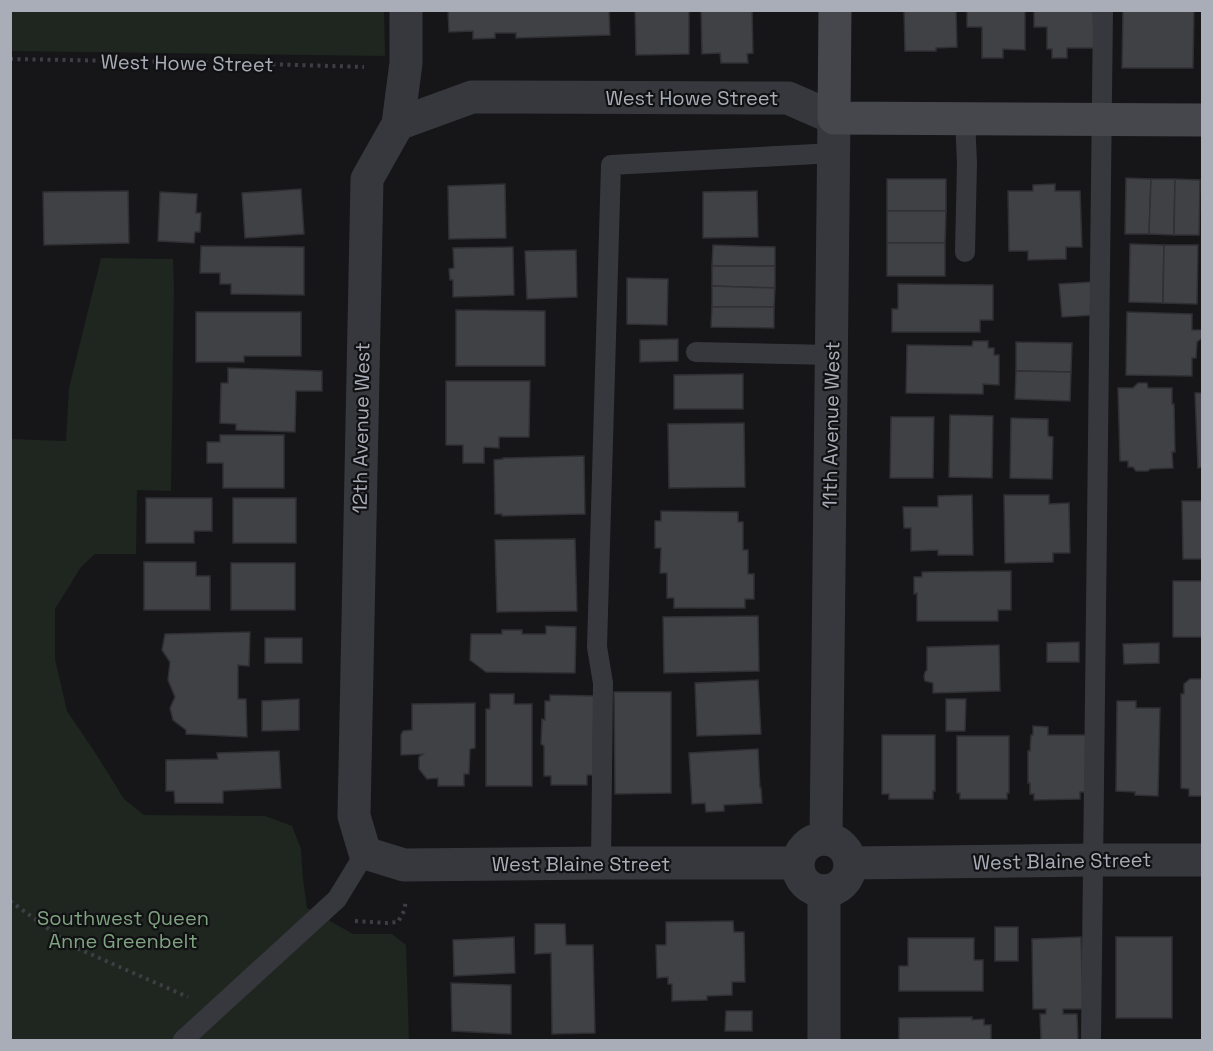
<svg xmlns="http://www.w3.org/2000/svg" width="1213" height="1051" font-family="'Space Grotesk',sans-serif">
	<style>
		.green { fill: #1e261f }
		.building { fill: #404145; stroke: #303034; stroke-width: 1.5 }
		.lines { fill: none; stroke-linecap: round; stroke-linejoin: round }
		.path { stroke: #3d3f44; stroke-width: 4; stroke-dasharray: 3 4.5; stroke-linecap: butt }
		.lane { stroke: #37383d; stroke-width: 20 }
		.street { stroke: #37383d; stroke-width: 33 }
		.secondary { stroke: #45474d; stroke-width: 33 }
		.labels { text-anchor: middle; stroke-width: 4.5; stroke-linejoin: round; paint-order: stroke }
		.street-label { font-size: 20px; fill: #a8adb8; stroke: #111113 }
		.park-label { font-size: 20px; fill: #7fa381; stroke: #111113 }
	</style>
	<rect width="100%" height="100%" fill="#161618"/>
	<g class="green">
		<polygon points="11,10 384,11 385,56 11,51"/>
		<polygon points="101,258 173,259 174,288 171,491 137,490 136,554 95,554 81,567 55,609 55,659 67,711 98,757 124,799 144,815 265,816 292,826 301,849 303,879 307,908 353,934 392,934 406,945 409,1040 11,1040 10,439 66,441 69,388"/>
	</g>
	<g class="building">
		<polygon points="448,10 609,10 610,35 516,38 516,33 495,33 495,38 473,39 473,31 449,32"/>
		<polygon points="635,10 689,10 689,54 636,55"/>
		<polygon points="701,10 752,10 753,53 747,54 748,63 721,63 720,53 702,54"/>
		<polygon points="904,10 956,10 957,47 936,48 936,51 905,51"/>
		<polygon points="967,10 1025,10 1025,50 1003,49 1003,58 982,58 982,27 967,27"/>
		<polygon points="1034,10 1093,10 1095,48 1067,48 1067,58 1052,58 1052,49 1047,49 1047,27 1034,27"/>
		<polygon points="1123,10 1194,10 1193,68 1122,68"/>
		<polygon points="1126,178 1151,179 1149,234 1125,234"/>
		<rect x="887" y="179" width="59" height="32"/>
		<polygon points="1151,179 1175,179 1174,235 1149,234"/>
		<polygon points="1175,179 1200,180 1199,235 1174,235"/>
		<polygon points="505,184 506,238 449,239 448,186"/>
		<polygon points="1055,184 1055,191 1080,191 1082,247 1066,247 1066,259 1028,260 1028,251 1009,251 1008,191 1033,191 1033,185"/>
		<polygon points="301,189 304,234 245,238 242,193"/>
		<polygon points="128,191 129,243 44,245 43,192"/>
		<polygon points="757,191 758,237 703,238 703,192"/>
		<polygon points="160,192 197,194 196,213 201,213 200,232 195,232 194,243 158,241"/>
		<polygon points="887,211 946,211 945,243 887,243"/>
		<rect x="887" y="243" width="58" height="33"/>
		<polygon points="1130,244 1164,245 1163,303 1129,302"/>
		<polygon points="713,245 775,247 775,266 712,266"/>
		<polygon points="1164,245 1198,245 1197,304 1163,303"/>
		<polygon points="201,246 304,247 304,295 231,294 231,284 220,284 220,273 200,273"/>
		<polygon points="513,247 514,295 453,297 453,280 450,280 449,269 454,268 453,248"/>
		<polygon points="576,250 577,297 527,299 525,251"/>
		<polygon points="712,266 775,266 775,288 712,286"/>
		<polygon points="627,278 668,279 667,325 627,324"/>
		<polygon points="1092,282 1094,315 1062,317 1059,284"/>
		<polygon points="898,284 993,285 993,320 980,320 980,332 892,332 892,309 898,309"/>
		<polygon points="712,286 775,288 774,307 712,307"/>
		<polygon points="712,307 774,307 774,328 711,327"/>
		<polygon points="456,310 545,311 545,366 456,366"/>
		<polygon points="196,312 301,312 301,356 244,356 244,362 196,362"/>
		<polygon points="1127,312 1192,314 1192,330 1202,330 1202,338 1197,342 1196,358 1192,358 1192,376 1126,375"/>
		<polygon points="678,339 678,361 640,362 640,340"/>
		<polygon points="973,341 988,341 988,348 994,348 994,355 999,355 999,385 983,384 983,394 906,393 907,345 972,346"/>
		<polygon points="1016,342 1072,343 1071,372 1016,371"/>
		<polygon points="228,368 322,371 322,391 296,391 295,432 236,430 236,424 220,423 221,383 228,383"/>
		<polygon points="1016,371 1071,372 1070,401 1015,399"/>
		<polygon points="743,374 743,409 674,409 674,375"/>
		<polygon points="446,381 530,381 529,437 499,437 499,448 484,447 484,463 463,463 463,445 446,445"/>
		<polygon points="1138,383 1147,383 1148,388 1172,388 1172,404 1174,404 1175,452 1172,452 1173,468 1150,469 1148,471 1136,471 1133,467 1128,467 1128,461 1120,461 1118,388 1133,388"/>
		<polygon points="1195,393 1202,393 1202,467 1198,468"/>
		<polygon points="950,415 993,416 992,478 949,477"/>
		<polygon points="891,417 934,417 933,478 890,478"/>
		<polygon points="1011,418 1048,419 1048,436 1053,437 1052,479 1010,478"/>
		<polygon points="744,423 745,487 669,488 668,424"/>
		<polygon points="220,435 284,435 284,488 223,488 223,463 207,463 207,442 220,442"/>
		<polygon points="584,456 585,514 502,516 502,514 495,514 494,460 503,459 503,458"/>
		<polygon points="972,495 973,555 938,555 938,550 911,551 911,528 904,528 903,507 938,507 938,496"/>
		<polygon points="1004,495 1049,495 1049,504 1069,503 1070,553 1053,553 1053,562 1005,563"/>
		<polygon points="146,498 212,498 212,531 194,531 194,543 146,543"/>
		<rect x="233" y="498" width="63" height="45"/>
		<polygon points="1182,501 1202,501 1202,559 1183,559"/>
		<polygon points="661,511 738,512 738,522 743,522 743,550 748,550 748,574 754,574 754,599 745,599 745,608 674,608 674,598 667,598 667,573 660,573 661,548 655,548 655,521 661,521"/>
		<polygon points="575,539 577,611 497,612 495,540"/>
		<polygon points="144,562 196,562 196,576 210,576 210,610 144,610"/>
		<rect x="231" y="563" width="64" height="47"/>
		<polygon points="1011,571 1011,610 998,610 998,621 917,621 917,593 914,594 914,577 922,577 922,572"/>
		<rect x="1173" y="581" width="29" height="56"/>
		<polygon points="758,616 759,671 664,673 663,617"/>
		<polygon points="546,626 576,627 575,673 486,672 470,660 471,634 502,634 502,630 522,630 522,634 546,634"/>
		<polygon points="250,632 249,666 238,665 238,699 246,699 247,737 186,734 186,730 173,720 170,708 175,697 168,680 170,662 162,650 165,634"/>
		<rect x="265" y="638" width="37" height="25"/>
		<polygon points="1079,642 1079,662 1047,662 1047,643"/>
		<polygon points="1159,643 1159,663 1124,664 1123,644"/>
		<polygon points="999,645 1000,691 933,693 933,683 925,681 924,677 925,672 927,670 927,647"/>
		<polygon points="1190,679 1202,679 1202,796 1189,796 1189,789 1181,788 1181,694 1184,694 1184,684"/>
		<polygon points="758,680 761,734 697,736 695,683"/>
		<polygon points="614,692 671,692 671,793 615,794"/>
		<polygon points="490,694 514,694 514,704 532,704 532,786 486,786 486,709 490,709"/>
		<polygon points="550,695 594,696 593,775 587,775 587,785 551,785 551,776 544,776 544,746 541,744 542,719 545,720 545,701 550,701"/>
		<polygon points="299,699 299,730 262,731 262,701"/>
		<polygon points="946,699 966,699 965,731 946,731"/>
		<polygon points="1117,701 1136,701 1136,708 1160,708 1158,796 1135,795 1135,792 1116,791"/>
		<polygon points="475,703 475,748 470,749 469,774 464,774 464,786 438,786 438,778 427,779 419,769 419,757 423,754 401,755 401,735 403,731 412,730 412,704"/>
		<polygon points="1033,726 1048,727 1048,735 1086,735 1087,792 1080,792 1080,799 1034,800 1034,794 1030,794 1030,783 1028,783 1028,751 1030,751 1031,735 1033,735"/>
		<polygon points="882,735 935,735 935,791 933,791 933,799 889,799 889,794 882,794"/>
		<polygon points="957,736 1009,736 1009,793 1007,793 1007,799 960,799 960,793 957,793"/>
		<polygon points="758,749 760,788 761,788 762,803 724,805 724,811 706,812 705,803 692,804 689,753"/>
		<polygon points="279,751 281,788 223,791 223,803 175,803 174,791 166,791 166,760 218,759 217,753"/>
		<polygon points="733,921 734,932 744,932 745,982 732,982 732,995 707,996 707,1000 672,1001 672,984 668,984 668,977 657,978 656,945 666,945 666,922"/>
		<polygon points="535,924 565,924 566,945 593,945 595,1033 552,1034 551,953 535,954"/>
		<rect x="995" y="927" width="23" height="34"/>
		<polygon points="514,937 515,973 454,976 453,940"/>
		<polygon points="1081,937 1083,1009 1063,1009 1063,1014 1077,1014 1078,1040 1041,1040 1040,1014 1046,1014 1046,1009 1033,1009 1032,939"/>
		<rect x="1116" y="937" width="56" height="81"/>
		<polygon points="908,938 974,938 974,960 983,960 983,991 899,991 899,966 908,966"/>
		<polygon points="451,983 511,985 511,1034 452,1031"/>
		<polygon points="726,1011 752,1011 752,1031 725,1031"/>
		<polygon points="972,1017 972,1020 984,1019 984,1025 991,1025 991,1040 899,1040 899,1018"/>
	</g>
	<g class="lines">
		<g class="path">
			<polyline points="10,59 231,63 364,67"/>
			<polyline points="10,901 72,946 188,997"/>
			<polyline points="355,921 387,923 398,922 404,911 406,901"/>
		</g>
		<g class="lane">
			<polyline points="965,119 967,163 965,252"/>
			<polyline points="696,352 832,355"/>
			<polyline points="601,863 603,683 597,647 611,165 834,153"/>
			<polyline points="183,1040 337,899 365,853"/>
			<polyline points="1091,1040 1103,10"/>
		</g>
		<g class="street">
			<polyline points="406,10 406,63 398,124 367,179 354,816 365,853 404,865 601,863 798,863"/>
			<polyline points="398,124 472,97 788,98 834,118 826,839"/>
			<circle cx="824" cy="865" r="26"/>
			<polyline points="850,863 1093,860 1202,860"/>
			<polyline points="824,1040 824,891"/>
		</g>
		<polyline class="secondary" points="835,10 834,118 1202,120"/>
	</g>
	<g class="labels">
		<g class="street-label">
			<text transform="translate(187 63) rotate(1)" y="7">West Howe Street</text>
			<text x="692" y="105">West Howe Street</text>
			<text transform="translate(831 425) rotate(-89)" y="7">11th Avenue West</text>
			<text transform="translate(361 428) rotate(-89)" y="7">12th Avenue West</text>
			<text transform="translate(1062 861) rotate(-1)" y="7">West Blaine Street</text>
			<text x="581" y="871">West Blaine Street</text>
		</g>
		<g class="park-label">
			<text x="123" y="925">Southwest Queen<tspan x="123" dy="23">Anne Greenbelt</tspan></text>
		</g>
	</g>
	<rect width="1213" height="1051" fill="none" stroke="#a8adb8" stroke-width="24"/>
</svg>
